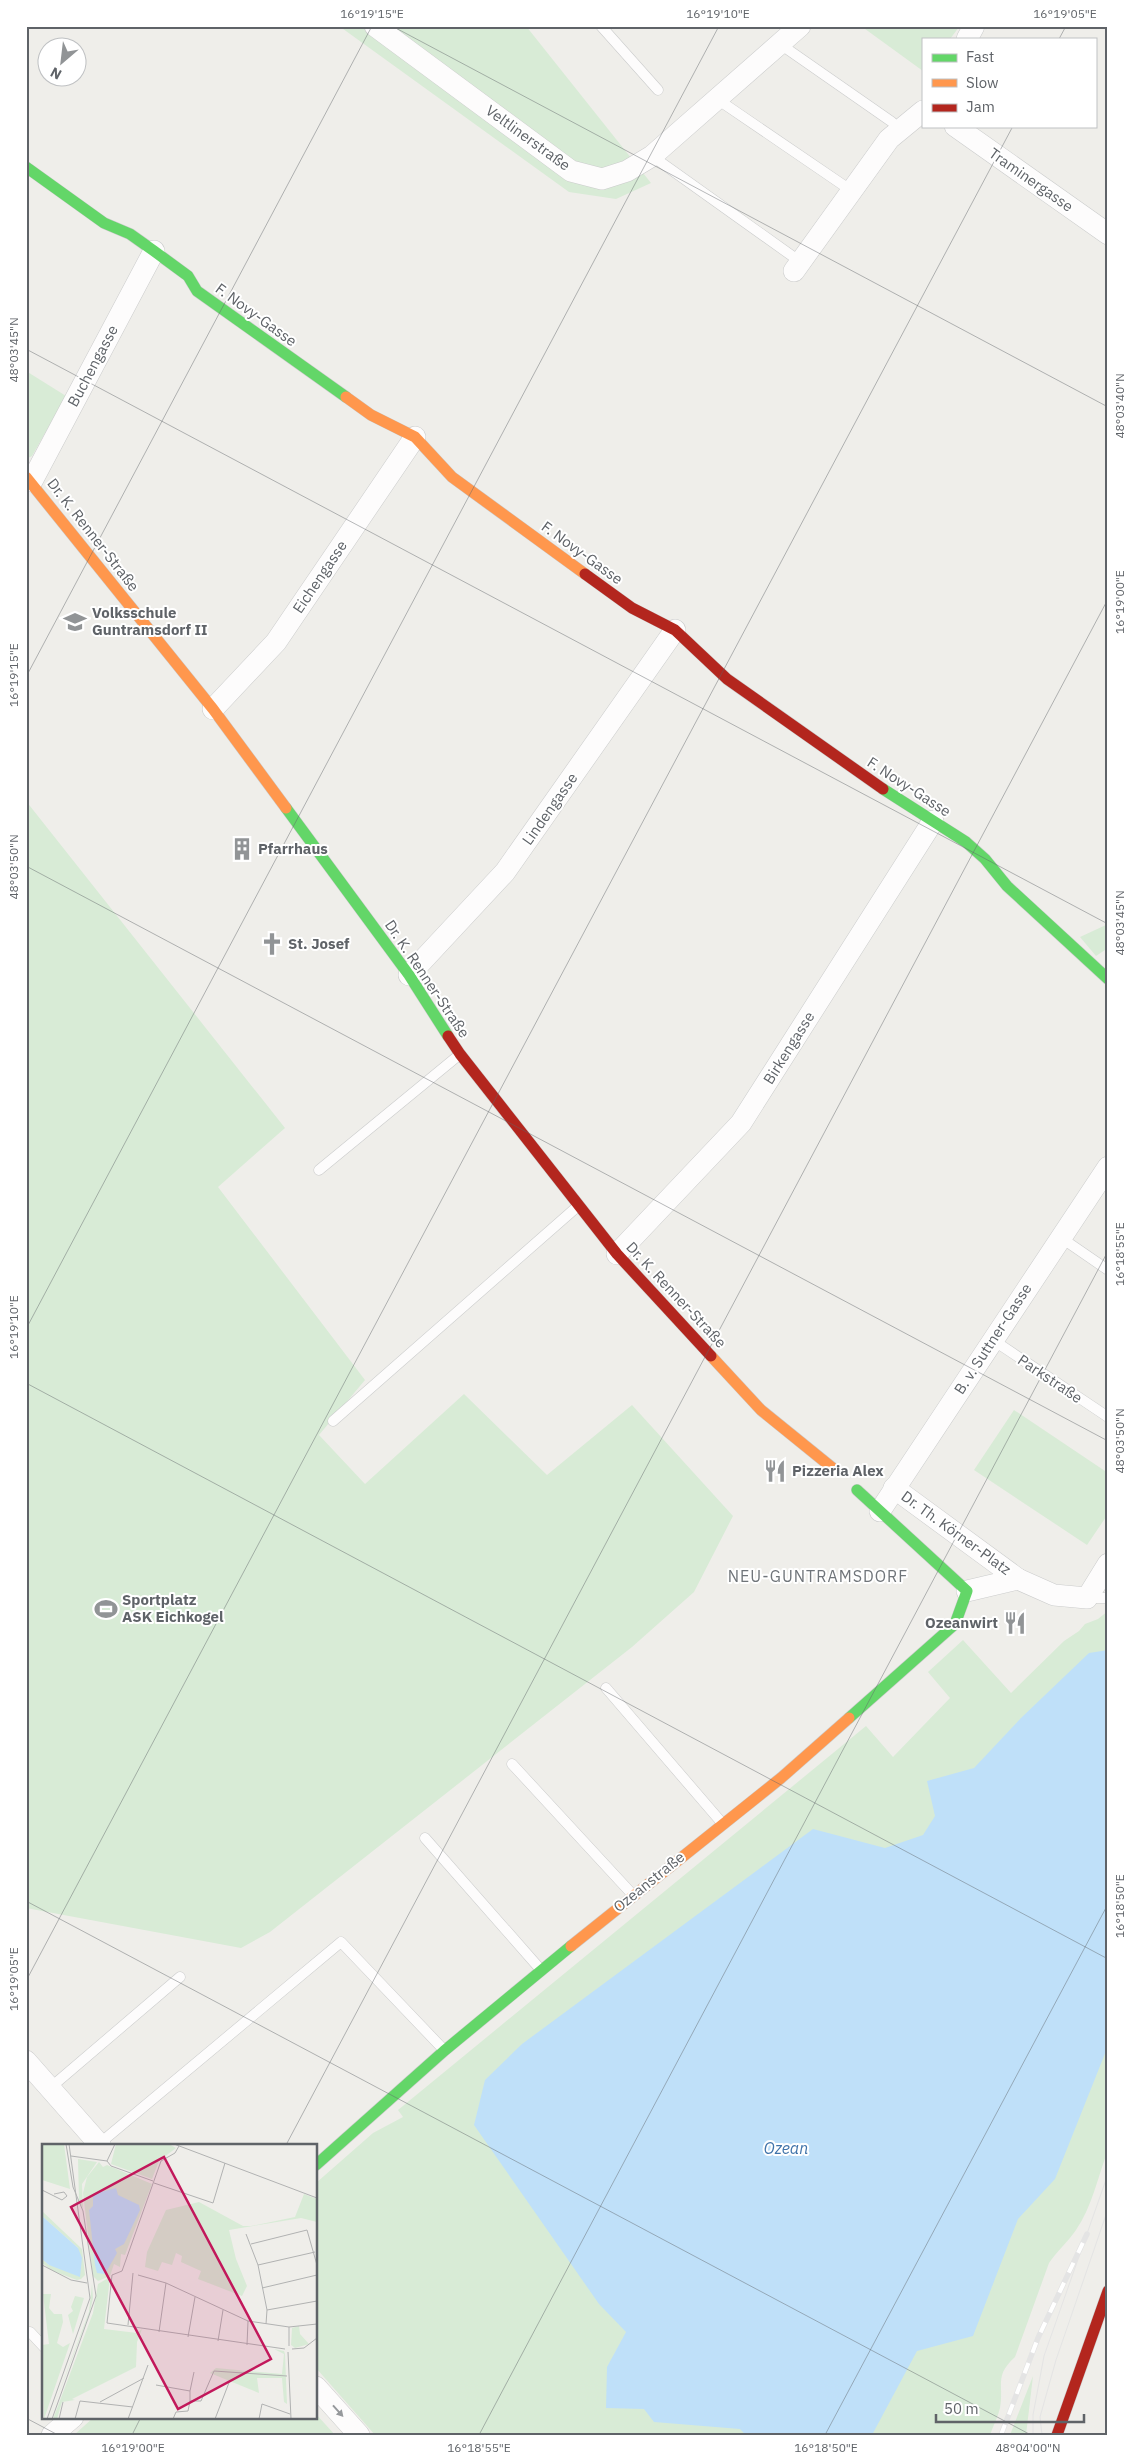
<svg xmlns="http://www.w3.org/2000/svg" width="1134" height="2461" font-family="'IBM Plex Sans',sans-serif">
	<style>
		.green { fill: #d8ebd6 }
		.water { fill: #bfe0f9 }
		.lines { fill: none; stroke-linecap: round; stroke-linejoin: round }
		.lane-casing { stroke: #cbcccc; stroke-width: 11 }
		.street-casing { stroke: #cbcccc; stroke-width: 22 }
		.fast-casing { stroke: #cacacb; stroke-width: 12 }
		.slow-casing { stroke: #cacacb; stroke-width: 12 }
		.jam-casing { stroke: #cacacb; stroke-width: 12 }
		.lane { stroke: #fdfcfc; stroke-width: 10 }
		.street { stroke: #fdfcfc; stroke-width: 21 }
		.fast { stroke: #63d668; stroke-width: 11 }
		.slow { stroke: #ff974d; stroke-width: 11 }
		.jam { stroke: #b3261e; stroke-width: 11 }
		.tram { stroke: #e4e4e4; stroke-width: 1 }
		.rail-casing { stroke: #e4e4e4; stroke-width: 5.5 }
		.rail { stroke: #fff; stroke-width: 4; stroke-dasharray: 11; stroke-linecap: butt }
		.oneway { fill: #96999c }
		.ticks { fill: none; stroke: #5f6368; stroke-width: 1; stroke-opacity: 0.45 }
		.labels { text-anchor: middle; stroke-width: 4; stroke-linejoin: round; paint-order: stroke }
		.street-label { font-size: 15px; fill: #5f6368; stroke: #fff }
		.poi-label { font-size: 15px; font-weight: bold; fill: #5f6368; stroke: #fff; text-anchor: start }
		.neighbourhood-label { font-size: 16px; letter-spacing: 1px; fill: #70757a; stroke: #fff }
		.water-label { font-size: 16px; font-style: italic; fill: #4174aa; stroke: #fff }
		.inset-road { fill: none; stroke: #b1b2b2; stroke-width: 1 }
		.view { fill: #c2185b; fill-opacity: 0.15; stroke: #c2185b; stroke-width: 2.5 }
		.inset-edge { fill: none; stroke: #5f6368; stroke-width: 2.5 }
		.neatline { fill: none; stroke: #5f6368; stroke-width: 2 }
		.ticks-label { font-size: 12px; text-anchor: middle; fill: #5f6368 }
	</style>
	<rect width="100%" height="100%" fill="#efeeea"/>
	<g class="green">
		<polygon points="339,26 526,26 651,183 616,199 569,192"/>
		<polygon points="861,26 958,26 959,27 950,39 923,39 923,71"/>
		<polygon points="26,371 66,396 32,456 26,459"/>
		<polygon points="26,801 285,1128 218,1187 365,1380 319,1435 365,1484 464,1394 547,1475 632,1405 733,1516 694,1592 632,1647 270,1932 241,1948 26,1908"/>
		<polygon points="1108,924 1108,948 1096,956 1080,937"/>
		<polygon points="1014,1410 1108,1473 1108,1514 1087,1545 974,1470"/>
		<path d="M1108,1611V2150C1098,2176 1092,2207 1076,2230C1068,2242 1057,2251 1049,2263L1015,2357C994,2376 1004,2384 1000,2408C998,2417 993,2426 990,2435H375L316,2368V2183L373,2133L403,2117L398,2110L866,1726L893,1757L950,1698L928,1672L963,1640L1011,1693L1064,1641L1079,1631L1085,1624L1098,1619Z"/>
		<polygon points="1033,2376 1026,2435 1010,2435"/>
		<polygon points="316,2414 335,2435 74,2435 94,2417 316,2417"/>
	</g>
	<polygon class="water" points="1108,1650 1108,2046 1055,2179 1018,2219 973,2336 917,2351 872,2435 746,2435 740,2429 654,2422 644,2409 606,2408 607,2367 626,2332 599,2304 474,2125 485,2080 522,2044 813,1829 885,1848 923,1835 935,1816 927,1781 974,1768 1021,1718 1089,1653"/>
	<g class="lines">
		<defs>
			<g id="lane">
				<polyline points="601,26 658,90"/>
				<polyline points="780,44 892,122"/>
				<polyline points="717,99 846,187"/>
				<polyline points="652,156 795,258"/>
				<polyline points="319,1170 459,1055"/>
				<polyline points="1060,1237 1108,1270"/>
				<polyline points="993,1340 1108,1417"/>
				<polyline points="333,1421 578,1206"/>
				<polyline points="1087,1598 1108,1598"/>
				<polyline points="606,1688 722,1823"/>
				<polyline points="512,1764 632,1894"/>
				<polyline points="425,1838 541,1970"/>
				<polyline points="50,2088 180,1977"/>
				<polyline points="99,2144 341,1942 444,2050"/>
				<polyline points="30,2332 44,2347"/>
			</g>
			<g id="street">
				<polyline points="375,26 571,171 602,179 627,171 652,156 800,26"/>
				<polyline points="967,39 974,26"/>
				<polyline points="955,126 1108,234"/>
				<polyline points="794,271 889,139 923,111"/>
				<polyline points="32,481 154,251"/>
				<polyline points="213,709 276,642 415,437"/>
				<polyline points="409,975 505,872 675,630"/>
				<polyline points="617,1254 741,1123 933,821"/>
				<polyline points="894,1488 1018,1579"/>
				<polyline points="880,1511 1108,1167"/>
				<polyline points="967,1591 1018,1579 1054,1595 1087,1598 1108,1564"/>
				<polyline points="26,2061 100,2145"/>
				<polyline points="316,2387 359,2435"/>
				<polyline points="52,2435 73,2417"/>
			</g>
			<g id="fast">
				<polyline points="26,167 104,223 130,234 154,251 188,276 197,291 346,397"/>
				<polyline points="883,789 966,842 985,859 1007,886 1108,979"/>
				<polyline points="286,808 409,975 448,1036"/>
				<polyline points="849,1718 955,1624 967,1591 857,1490"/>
				<polyline points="316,2165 444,2051 571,1946"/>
			</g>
			<g id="slow">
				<polyline points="346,397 371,415 415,437 452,477 585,574"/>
				<polyline points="26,477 213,709 286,808"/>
				<polyline points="711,1356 761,1410 835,1470"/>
				<polyline points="571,1946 781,1778 849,1718"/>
			</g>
			<g id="jam">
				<polyline points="585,574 632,608 675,630 727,679 883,789"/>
				<polyline points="448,1036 460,1054 617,1254 711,1356"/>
				<polyline points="1057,2435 1108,2291"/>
			</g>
		</defs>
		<use href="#lane" class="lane-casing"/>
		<use href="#street" class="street-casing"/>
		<use href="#fast" class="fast-casing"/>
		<use href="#slow" class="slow-casing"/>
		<use href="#jam" class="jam-casing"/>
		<use href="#lane" class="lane"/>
		<use href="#street" class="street"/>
		<use href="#fast" class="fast"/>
		<use href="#slow" class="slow"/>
		<use href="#jam" class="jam"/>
		<g class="tram">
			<polyline points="1033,2435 1033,2415 1044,2356 1108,2174"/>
			<polyline points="1042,2435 1040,2417 1056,2360 1108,2209"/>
		</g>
		<defs>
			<polyline id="rail" points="1001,2435 1038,2338 1087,2234"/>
		</defs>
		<use href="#rail" class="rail-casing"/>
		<use href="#rail" class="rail"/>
	</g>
	<defs><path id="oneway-solid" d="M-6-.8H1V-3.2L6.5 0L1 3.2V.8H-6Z" transform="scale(1.25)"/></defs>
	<use class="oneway" href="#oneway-solid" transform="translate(338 2411) rotate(48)"/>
	<path class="ticks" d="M392,26L1108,407M1059,39L1066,26M26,349L1108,924M26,677L372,26M26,866L1108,1441M26,1329L719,26M26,1383L1108,1959M26,1901L1031,2435M26,1981L1013,126M286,2145L1108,599M26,2418L58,2435M132,2435L141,2417M479,2435L1108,1251M825,2435L1108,1904"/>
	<defs>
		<symbol id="school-bare" viewBox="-9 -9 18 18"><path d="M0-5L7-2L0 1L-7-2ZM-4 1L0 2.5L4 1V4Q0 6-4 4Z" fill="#919496" stroke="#fff" stroke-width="2.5" paint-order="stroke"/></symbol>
		<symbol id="building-bare" viewBox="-9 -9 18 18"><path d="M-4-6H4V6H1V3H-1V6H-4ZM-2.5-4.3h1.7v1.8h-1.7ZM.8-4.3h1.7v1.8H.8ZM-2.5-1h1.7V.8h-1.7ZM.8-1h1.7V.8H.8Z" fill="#919496" stroke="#fff" stroke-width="2.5" paint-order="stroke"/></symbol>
		<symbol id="church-bare" viewBox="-9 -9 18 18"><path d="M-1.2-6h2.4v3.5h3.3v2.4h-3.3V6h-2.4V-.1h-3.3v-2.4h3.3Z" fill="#919496" stroke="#fff" stroke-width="2.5" paint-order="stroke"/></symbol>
		<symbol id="restaurant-bare" viewBox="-9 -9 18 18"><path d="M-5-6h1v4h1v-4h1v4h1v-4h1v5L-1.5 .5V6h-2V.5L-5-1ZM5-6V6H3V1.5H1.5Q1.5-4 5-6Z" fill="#919496" stroke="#fff" stroke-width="2.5" paint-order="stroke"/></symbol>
		<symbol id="stadium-bare" viewBox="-9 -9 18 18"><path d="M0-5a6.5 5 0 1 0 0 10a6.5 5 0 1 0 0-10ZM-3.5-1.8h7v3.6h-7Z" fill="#919496" stroke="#fff" stroke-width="2.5" paint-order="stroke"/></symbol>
	</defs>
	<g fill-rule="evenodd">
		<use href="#school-bare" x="59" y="606" width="32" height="32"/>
		<use href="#building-bare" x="226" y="833" width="32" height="32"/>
		<use href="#church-bare" x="256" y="928" width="32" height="32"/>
		<use href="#restaurant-bare" x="759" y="1455" width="32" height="32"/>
		<use href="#stadium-bare" x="90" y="1593" width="32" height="32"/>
		<use href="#restaurant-bare" x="999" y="1607" width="32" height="32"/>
	</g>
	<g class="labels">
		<g class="street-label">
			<text transform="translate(528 138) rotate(36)" y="5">Veltlinerstraße</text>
			<text transform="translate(1031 180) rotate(35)" y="5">Traminergasse</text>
			<text transform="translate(256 315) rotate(36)" y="5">F. Novy-Gasse</text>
			<text transform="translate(93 366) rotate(-62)" y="5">Buchengasse</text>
			<text transform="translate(93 535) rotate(52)" y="5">Dr. K. Renner-Straße</text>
			<text transform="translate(582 553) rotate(36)" y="5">F. Novy-Gasse</text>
			<text transform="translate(320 577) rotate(-56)" y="5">Eichengasse</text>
			<text transform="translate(909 787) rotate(33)" y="5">F. Novy-Gasse</text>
			<text transform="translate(550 809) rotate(-55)" y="5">Lindengasse</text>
			<text transform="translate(427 979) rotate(56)" y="5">Dr. K. Renner-Straße</text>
			<text transform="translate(789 1048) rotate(-58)" y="5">Birkengasse</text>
			<text transform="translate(676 1295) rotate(47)" y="5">Dr. K. Renner-Straße</text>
			<text transform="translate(993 1339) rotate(-57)" y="5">B. v. Suttner-Gasse</text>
			<text transform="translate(1050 1379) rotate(34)" y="5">Parkstraße</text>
			<text transform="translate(956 1533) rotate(36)" y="5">Dr. Th. Körner-Platz</text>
			<text transform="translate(649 1882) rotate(-39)" y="5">Ozeanstraße</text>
		</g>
		<g class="poi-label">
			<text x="92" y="618">Volksschule<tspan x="92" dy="17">Guntramsdorf II</tspan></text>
			<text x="258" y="854">Pfarrhaus</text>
			<text x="288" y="949">St. Josef</text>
			<text x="792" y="1476">Pizzeria Alex</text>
			<text x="122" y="1605">Sportplatz<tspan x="122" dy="17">ASK Eichkogel</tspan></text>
			<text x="998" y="1628" text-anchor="end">Ozeanwirt</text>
		</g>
		<g class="neighbourhood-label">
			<text x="818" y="1582">NEU-GUNTRAMSDORF</text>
		</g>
		<g class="water-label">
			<text x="786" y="2154">Ozean</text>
		</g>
	</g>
	<g transform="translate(42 2144)">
		<rect width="275" height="275" fill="#efeeea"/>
		<path d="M0,0H22L28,45L0,36ZM74,0H127L134,4L117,17L110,35L69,20ZM36,15L55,18L40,40L41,65L37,57ZM57,18L61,23L65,21L110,40L83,111L79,110L78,123L72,120L68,132L56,137L51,132L41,49L45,33ZM262,50L275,55V78L259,74L187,86L194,115L205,142L200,152L156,135L159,127L139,118L140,112L134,109L130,121L120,118L116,127L103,123L105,108L124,66L157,58L201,82H209L253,73ZM0,67L40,105L43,131L39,135L35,136L11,127L0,119V115L7,121L36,104L0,72ZM68,133L62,185L95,189L100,185L95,198L94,223L30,255L33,256L20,258L15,275H11L51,169L56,140ZM50,140L51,154L48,168L7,275L47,168ZM1,150H9L7,164L12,170H20L21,178L15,199L21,203L28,199L2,275L0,201L7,200ZM33,152L42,154L31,190L26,171L31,167L29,163ZM257,182L258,190L267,200L253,204L249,201L250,184ZM232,205L242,207L243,210L245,260L242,258L240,234H215L217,249L168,229L174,224L240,230L242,210Z" fill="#d8ebd6"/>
		<path d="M74,44L76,51L97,61L98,66L82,100L73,105L75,109L63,130L55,129L53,121L47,66L51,62V50ZM0,72L36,104L40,114L38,133L7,121L0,115Z" fill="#bfe0f9"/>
		<path class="inset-road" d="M132,0L275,54M29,12L65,17M65,17L69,22L111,37M65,17L73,0M112,39L171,59L183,19M0,46L20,56L25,52L22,48L12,50M204,90L216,121L225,166L224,180M209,100L265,86L275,121M0,121L29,136L45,139M216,121L273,108M80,127L70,131L65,179L243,205M80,127L119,17L133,9L137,2M96,131L124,139L206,177L247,183M220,144L275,131M225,166L275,157M86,181L91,129M247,183L275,180M117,188L124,139M146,193L153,153M176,197L181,166M205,201L206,177M247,202V183M250,205L262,204L275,194M246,208L249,275M114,241L148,247V257M148,247L152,228M58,258L102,234M5,275L48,154L27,0M10,275L54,152L41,67L31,43L24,0M17,275L21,258M33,275L38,257L91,263M86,275L106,221M131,275L134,268L146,267L148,257H159L172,227L245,232M173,275L188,236M217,275L220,260L248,270"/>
		<path class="view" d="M122,13L229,215L136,265L29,63Z"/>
		<rect width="275" height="275" class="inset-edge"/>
	</g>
	<rect width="1134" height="2461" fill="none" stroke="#ffffff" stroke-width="55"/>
	<rect x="922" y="38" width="175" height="90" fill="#ffffff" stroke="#bfc1c3"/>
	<rect x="932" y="54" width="25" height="8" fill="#63d668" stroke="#bfc1c3"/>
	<text x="966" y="62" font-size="15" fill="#5f6368">Fast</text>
	<rect x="932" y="79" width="25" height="8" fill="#ff974d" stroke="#bfc1c3"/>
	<text x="966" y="88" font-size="15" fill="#5f6368">Slow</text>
	<rect x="932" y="104" width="25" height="8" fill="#b3261e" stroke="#bfc1c3"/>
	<text x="966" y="112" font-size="15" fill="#5f6368">Jam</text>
	<g transform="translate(62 62) rotate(208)"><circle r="24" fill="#ffffff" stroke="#bfc1c3"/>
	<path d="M0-4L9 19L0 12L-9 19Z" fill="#919496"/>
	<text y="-8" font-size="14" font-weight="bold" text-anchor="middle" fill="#5f6368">N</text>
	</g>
	<path d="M936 2414v8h148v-8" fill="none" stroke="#5f6368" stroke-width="2.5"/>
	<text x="944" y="2414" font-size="15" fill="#5f6368" stroke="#ffffff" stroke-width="4" paint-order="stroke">50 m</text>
	<rect x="28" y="28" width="1078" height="2406" class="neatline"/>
	<g class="ticks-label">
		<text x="372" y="18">16°19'15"E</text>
		<text x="718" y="18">16°19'10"E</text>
		<text x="1065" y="18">16°19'05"E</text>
		<text transform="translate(14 350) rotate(-90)" y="4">48°03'45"N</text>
		<text transform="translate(1120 406) rotate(-90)" y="4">48°03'40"N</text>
		<text transform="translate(1120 602) rotate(-90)" y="4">16°19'00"E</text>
		<text transform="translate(14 675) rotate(-90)" y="4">16°19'15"E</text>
		<text transform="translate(14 867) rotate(-90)" y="4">48°03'50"N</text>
		<text transform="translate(1120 923) rotate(-90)" y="4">48°03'45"N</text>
		<text transform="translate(1120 1254) rotate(-90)" y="4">16°18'55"E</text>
		<text transform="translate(14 1327) rotate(-90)" y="4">16°19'10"E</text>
		<text transform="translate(1120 1441) rotate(-90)" y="4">48°03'50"N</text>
		<text transform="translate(1120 1906) rotate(-90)" y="4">16°18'50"E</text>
		<text transform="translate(14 1979) rotate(-90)" y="4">16°19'05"E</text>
		<text x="133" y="2452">16°19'00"E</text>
		<text x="479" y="2452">16°18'55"E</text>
		<text x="826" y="2452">16°18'50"E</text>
		<text x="1028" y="2452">48°04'00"N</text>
	</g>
</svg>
